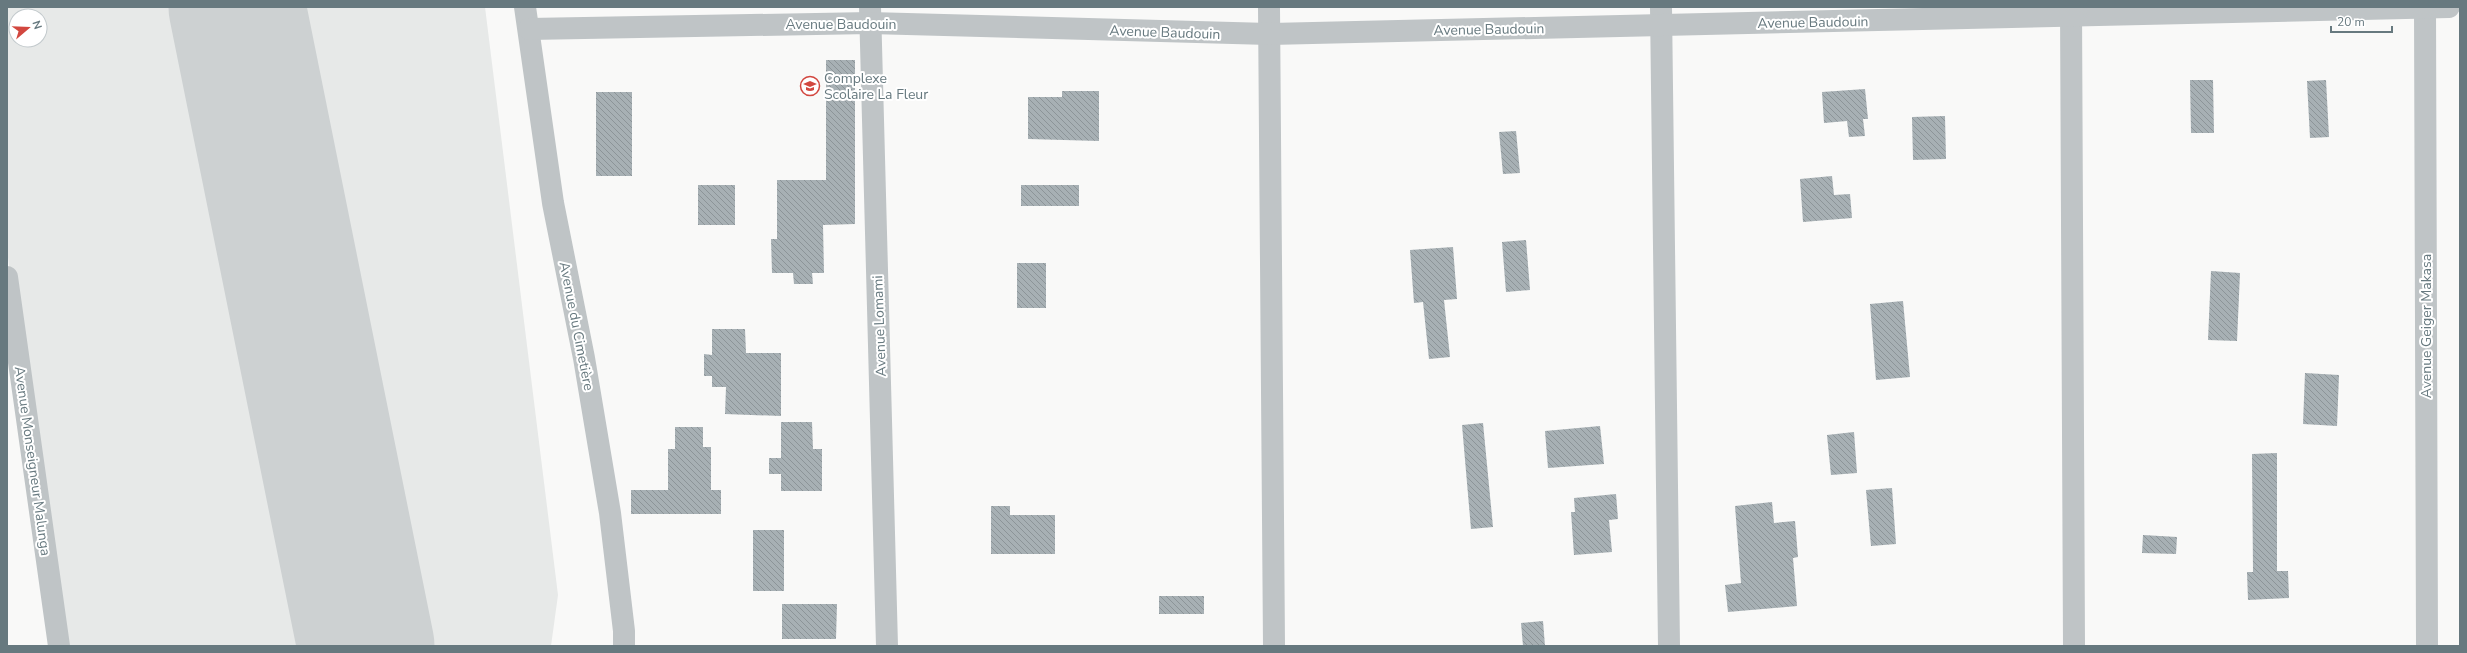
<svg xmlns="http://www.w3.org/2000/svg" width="2467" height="653" font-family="'Nunito Sans',sans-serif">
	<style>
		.built { fill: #e7e9e8; fill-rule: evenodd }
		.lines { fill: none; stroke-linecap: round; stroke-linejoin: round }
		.runway { stroke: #cdd1d2; stroke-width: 137 }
		.building { fill: url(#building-back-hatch) }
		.minor { stroke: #bfc4c6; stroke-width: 22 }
		.labels { text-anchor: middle; stroke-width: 4; stroke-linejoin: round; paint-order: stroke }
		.street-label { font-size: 14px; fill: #67797f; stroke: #fff }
		.poi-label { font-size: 14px; fill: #67797f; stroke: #fff; text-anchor: start }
	</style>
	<defs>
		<pattern id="building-back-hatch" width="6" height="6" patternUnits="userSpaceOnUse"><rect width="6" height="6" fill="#a7b0b4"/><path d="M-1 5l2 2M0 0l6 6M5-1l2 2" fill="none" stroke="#8c9498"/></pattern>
	</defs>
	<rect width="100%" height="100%" fill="#f9f9f8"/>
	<path class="built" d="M7,7H485L558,595L551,646H58L7,250ZM16,16H40V40H16Z"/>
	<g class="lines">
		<polyline class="runway" points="237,7 366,646"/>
	</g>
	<g class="building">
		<polygon points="826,60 855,60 855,224 823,225 824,273 812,273 813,284 794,284 793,273 772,273 771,239 777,239 777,180 826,180"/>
		<polygon points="2190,80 2213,80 2214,133 2191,133"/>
		<polygon points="2326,80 2329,137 2310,138 2307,81"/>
		<polygon points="1865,89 1868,119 1863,119 1865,136 1849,137 1847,121 1824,123 1822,92"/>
		<polygon points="1062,91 1099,91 1099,141 1028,139 1028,97 1062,97"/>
		<rect x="596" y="92" width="36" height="84"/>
		<polygon points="1945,116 1946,159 1913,160 1912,117"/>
		<polygon points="1516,131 1520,173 1503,174 1499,132"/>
		<polygon points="1832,176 1834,195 1850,194 1852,218 1803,222 1800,179"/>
		<rect x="698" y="185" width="37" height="40"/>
		<rect x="1021" y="185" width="58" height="21"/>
		<polygon points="1526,240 1530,290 1506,292 1502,242"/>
		<polygon points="1453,247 1457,299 1444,300 1450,357 1429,359 1423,302 1414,303 1410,250"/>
		<rect x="1017" y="263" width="29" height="45"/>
		<polygon points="2211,271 2240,273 2237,341 2208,340"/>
		<polygon points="1903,301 1910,377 1876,380 1870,304"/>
		<polygon points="712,329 745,329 746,353 781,353 781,416 725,414 726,387 712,387 712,376 704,376 704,354 712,355"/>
		<polygon points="2305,373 2339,375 2337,426 2303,424"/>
		<polygon points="781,422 812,422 813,449 822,449 822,491 781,491 781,474 769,474 769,458 781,458"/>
		<polygon points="1483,423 1493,527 1471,529 1462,425"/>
		<polygon points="1600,426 1604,464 1548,468 1545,431"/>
		<polygon points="675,427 703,427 703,447 711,447 711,490 721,490 721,514 631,514 631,490 668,490 668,449 675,449"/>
		<polygon points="1854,432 1857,473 1831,475 1827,435"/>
		<polygon points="2277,453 2277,571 2288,571 2289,598 2248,600 2247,572 2253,572 2252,454"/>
		<polygon points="1892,488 1896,544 1871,546 1866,490"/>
		<polygon points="1616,494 1618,519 1609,520 1612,552 1574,555 1571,512 1575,512 1574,498"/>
		<polygon points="1772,502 1774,523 1795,521 1798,557 1793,558 1797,606 1728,612 1725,585 1741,583 1735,506"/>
		<polygon points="991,506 1010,506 1010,515 1055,515 1055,554 991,554"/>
		<rect x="753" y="530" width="31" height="61"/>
		<polygon points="2143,535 2177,537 2176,554 2142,553"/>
		<rect x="1159" y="596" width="45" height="18"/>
		<polygon points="782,604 837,604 836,639 782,639"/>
		<polygon points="1543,621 1545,646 1523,646 1521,623"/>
	</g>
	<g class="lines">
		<g class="minor">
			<polyline points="525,7 553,203 584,358 610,513 624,631 624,646"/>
			<polyline points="870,7 887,646"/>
			<polyline points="1269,7 1274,646"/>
			<polyline points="1661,7 1669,646"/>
			<polyline points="2071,7 2074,646"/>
			<polyline points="2425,7 2427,646"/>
			<polyline points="529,29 870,23 1269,34 2449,7"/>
			<polyline points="7,277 59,646"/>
		</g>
	</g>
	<defs>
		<symbol id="school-ring" viewBox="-11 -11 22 22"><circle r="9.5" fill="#fff" stroke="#d2473f" stroke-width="1.5"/><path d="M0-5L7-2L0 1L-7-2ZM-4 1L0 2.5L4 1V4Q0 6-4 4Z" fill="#d2473f"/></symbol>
	</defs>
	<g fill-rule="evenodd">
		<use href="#school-ring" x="799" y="75" width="22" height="22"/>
	</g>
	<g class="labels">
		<g class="street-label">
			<text transform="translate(1813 22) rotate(-1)" y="5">Avenue Baudouin</text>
			<text x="841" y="29">Avenue Baudouin</text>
			<text transform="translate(1489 29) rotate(-1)" y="5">Avenue Baudouin</text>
			<text transform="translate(1165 32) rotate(2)" y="5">Avenue Baudouin</text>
			<text transform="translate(577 326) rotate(79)" y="5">Avenue du Cimetière</text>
			<text transform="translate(879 326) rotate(-92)" y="5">Avenue Lomami</text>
			<text transform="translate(2426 326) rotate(-90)" y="5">Avenue Geiger Makasa</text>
			<text transform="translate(33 461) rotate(82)" y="5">Avenue Monseigneur Malunga</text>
		</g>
		<g class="poi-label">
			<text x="824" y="83">Complexe<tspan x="824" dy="16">Scolaire La Fleur</tspan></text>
		</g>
	</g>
	<rect width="2467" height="653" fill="none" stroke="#67797f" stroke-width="16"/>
	<g transform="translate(28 28) rotate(71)"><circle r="19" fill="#ffffff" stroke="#c2c9cc"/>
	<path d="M0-3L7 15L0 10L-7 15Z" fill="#d2473f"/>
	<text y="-6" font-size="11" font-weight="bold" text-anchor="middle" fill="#67797f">N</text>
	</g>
	<path d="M2331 26v6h61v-6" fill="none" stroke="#67797f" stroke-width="2"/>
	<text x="2337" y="26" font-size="12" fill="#67797f" stroke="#ffffff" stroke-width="3" paint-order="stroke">20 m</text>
</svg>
